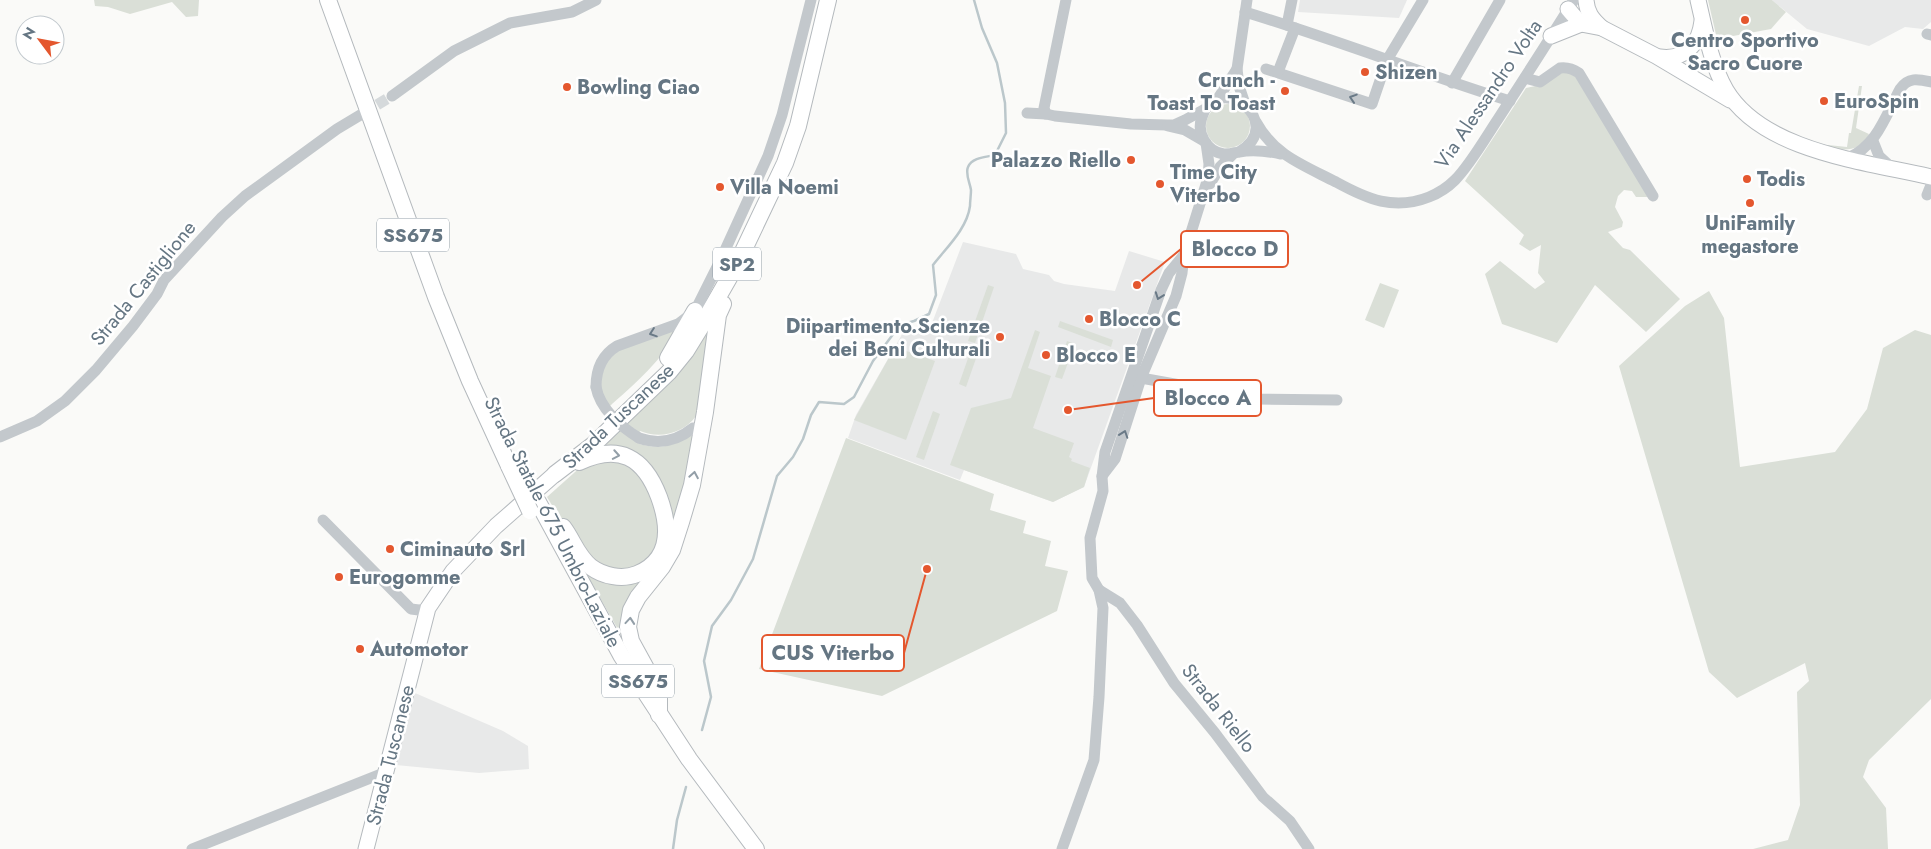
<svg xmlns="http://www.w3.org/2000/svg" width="1931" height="849" font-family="Jost,sans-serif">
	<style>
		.built { fill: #e8e9e9 }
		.green { fill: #dadfd7 }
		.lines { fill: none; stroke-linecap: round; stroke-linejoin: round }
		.stream { stroke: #bbc7cb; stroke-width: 2.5 }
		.minor-tunnel { stroke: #d5d9db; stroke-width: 11; stroke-dasharray: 11 5.5; stroke-linecap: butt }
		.major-casing { stroke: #b5babe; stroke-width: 17 }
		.highway-casing { stroke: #b4b9bd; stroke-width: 18 }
		.minor { stroke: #c3c8cc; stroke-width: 11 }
		.major { stroke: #fff; stroke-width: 15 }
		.highway { stroke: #fff; stroke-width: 16 }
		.highway-bridge-casing { stroke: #b4b9bd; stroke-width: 18; stroke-linecap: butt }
		.minor-bridge { stroke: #c3c8cc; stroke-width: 11 }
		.highway-bridge { stroke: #fff; stroke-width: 16 }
		.oneway { stroke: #6a7a87 }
		.oneway2 { stroke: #939fa8 }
		.poi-dot { fill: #e4572e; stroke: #fff; stroke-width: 2 }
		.labels { text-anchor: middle; stroke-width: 5; stroke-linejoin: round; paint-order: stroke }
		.shield { fill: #fff; stroke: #939fa8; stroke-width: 1 }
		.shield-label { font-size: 19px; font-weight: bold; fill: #657683 }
		.poi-label { font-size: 20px; font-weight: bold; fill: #657683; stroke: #fff; text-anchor: start }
		.street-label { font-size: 20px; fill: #657683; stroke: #fff }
		.leader { fill: none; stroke: #e4572e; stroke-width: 2 }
		.callout-dot { fill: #e4572e; stroke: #fff; stroke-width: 2 }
		.callout { fill: #fff; stroke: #e4572e; stroke-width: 2 }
		.callout-label { font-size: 21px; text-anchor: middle; font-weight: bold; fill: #657683 }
	</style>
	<rect width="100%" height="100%" fill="#fafaf8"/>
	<g class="built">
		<polygon points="1300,0 1407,0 1399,18 1298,12"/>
		<polygon points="1772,0 1931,0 1931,22 1923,29 1905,27 1869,46 1807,29"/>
		<polygon points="963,242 1016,254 1023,269 1049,275 1054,281 1064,284 1115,291 1129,251 1165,262 1084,487 1053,502 964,470 960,480 848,438 856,415 905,329 918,334 923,320 932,323"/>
		<polygon points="415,693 503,731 528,746 529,769 479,773 396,765"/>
	</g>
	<g class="green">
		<polygon points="94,0 199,0 198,16 186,17 172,2 130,14 108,7 95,6"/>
		<polygon points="1708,0 1772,0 1786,12 1771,29 1717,39"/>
		<polygon points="1561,71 1574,74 1649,197 1636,197 1632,191 1624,190 1618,196 1615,207 1623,222 1622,227 1608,232 1623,248 1630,250 1680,299 1646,332 1595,285 1557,343 1502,324 1485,274 1500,261 1535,289 1545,282 1538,273 1541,245 1530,251 1519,244 1524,235 1465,181 1526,88 1540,85"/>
		<path d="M1859,86H1862L1856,128L1869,134C1861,152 1843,151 1827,147L1828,145L1847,147L1849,133H1851Z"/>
		<circle cx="1228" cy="126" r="22"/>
		<polygon points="1380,283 1399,290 1384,328 1365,320"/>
		<polygon points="988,285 994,287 975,343 968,341"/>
		<polygon points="1709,291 1724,318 1740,467 1835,452 1867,409 1883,348 1915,330 1931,335 1931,699 1869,760 1863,777 1886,808 1888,849 1753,849 1788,840 1800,805 1797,692 1809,681 1805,663 1737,698 1709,672 1619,366 1685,306"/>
		<polygon points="1060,321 1113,340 1111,347 1058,327"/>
		<path d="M674,329C672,354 627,390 609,407C593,385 601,373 613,352Z"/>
		<path d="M706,330C708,342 701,407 696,416C683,434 659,439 640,431L635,442C658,452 677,445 696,432L693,461L673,530L653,474L594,452Z"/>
		<polygon points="1035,330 1040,332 1028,368 1051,376 1033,428 1074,443 1069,457 1072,459 1071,461 1090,468 1084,487 1053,502 950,465 971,408 1011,398"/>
		<polygon points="1067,341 1075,344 1062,379 1055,377"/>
		<polygon points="973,344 980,347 966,387 959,384"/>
		<polygon points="895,347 935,361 906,440 854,420"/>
		<polygon points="933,411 940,414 924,460 916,457"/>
		<polygon points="846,438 994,494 990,510 1026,521 1023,533 1051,541 1045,566 1068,571 1057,611 882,696 759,669"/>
		<polygon points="608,459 634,467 645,479 661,518 661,544 642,567 614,572 582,555 547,497 584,464"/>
		<polygon points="586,573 643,575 620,633"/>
	</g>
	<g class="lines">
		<g class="stream">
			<path d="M702,730L711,697L704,661L712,626L731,600L753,559L777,476L793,457L803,439L811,415L819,402L844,404L854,397L873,361L900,325L914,321L929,314L936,295L933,265C946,248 967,229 970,206C970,201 971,195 971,190C970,183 965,174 968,167C972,157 987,157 995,155L1006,133L1005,103L997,63L982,28L974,0"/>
			<polyline points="673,849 677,820 686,787"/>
		</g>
		<polyline class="minor-tunnel" points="363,113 392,96"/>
		<defs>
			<g id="major">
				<path d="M1586,0C1587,13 1592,19 1602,28"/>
				<path d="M1698,0C1705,30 1711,64 1726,90C1763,152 1867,162 1931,177"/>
				<polyline points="1568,9 1581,24"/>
				<polyline points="1551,36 1581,24 1602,28 1656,56 1730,100"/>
				<path d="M1660,57C1685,60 1699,45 1702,21"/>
				<polyline points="366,849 428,608 453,571 496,526 555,474"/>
			</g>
			<g id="highway">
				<polyline points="328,0 436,297 470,381 509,466"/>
				<polyline points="668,358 695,311"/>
				<polyline points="555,474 593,445 669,372 686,351 702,325 738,262 785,163 798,126 828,0"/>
				<polyline points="538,502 621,655 689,759 756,849"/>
				<path d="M563,527C573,540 577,556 591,567C603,576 622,580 637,574C672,560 670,527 659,497C644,457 619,443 579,462"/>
				<polyline points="659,715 659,692 631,641 628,627 631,610 638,597 662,567 672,550 681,522 692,485 705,412 718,315 723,304"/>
			</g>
		</defs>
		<use href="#major" class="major-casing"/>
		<use href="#highway" class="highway-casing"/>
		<g class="minor">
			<path d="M1245,12C1334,39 1421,73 1510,101"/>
			<polyline points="1287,25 1292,0"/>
			<polyline points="1927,34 1931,35"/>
			<polyline points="1266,69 1372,104 1387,60 1423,0"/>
			<polyline points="1278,72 1295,28"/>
			<path d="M1525,78L1540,82L1560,68C1567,67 1573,69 1579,73L1653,196"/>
			<polyline points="1452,83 1500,0"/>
			<polyline points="392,96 454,51 510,23 572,12 596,0"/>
			<polyline points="1217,100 1237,69"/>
			<polyline points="1245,104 1239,86 1237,69 1247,0"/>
			<polyline points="1027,113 1046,114 1055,116 1131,124 1167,125 1174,125 1185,120 1205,109"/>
			<polyline points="1046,114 1044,108 1066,0"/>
			<path d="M1256,122C1274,155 1303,165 1336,182C1367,199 1394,211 1429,197C1439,193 1447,188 1455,180C1470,165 1486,137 1498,119C1524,79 1549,40 1574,0"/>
			<polyline points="1168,126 1185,130 1204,141"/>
			<polyline points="1873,141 1879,156 1892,168"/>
			<path d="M1239,152C1288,123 1218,69 1202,117C1196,133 1207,152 1224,154C1230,154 1234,153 1239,152C1254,149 1267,151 1281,154"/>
			<path d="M1848,158C1877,146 1886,115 1900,89C1908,77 1918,79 1931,82"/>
			<polyline points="1210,184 1220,167 1234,153"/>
			<polyline points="1927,195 1931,185"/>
			<polyline points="1141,378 1258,399 1337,400"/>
			<path d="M596,387C596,370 602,355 617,346L678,324L695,311L721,259L768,156L782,115L811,0"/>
			<polyline points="0,437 37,421 65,401 96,370 133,326 157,294 164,280 222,217 245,196 337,129 362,114"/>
			<path d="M639,438C659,445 677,441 693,428"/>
			<polyline points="1102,476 1115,459 1141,378 1176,296 1182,273 1184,255 1208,178 1209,164 1206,143"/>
			<polyline points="323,520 411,609 419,610 428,608"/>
			<polyline points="1099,590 1120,603 1137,625 1174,683 1215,733 1263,797 1290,821 1309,849"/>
			<polyline points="192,849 386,772"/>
			<polyline points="1062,849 1094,760 1099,697 1103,608 1099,590 1092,578 1090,538 1103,491 1102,477 1105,452 1161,290 1169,273 1184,255"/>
		</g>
		<use href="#major" class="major"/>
		<use href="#highway" class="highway"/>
		<defs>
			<polyline id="highway-bridge" points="509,466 530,511"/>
		</defs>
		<use href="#highway-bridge" class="highway-bridge-casing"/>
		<path class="minor-bridge" d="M596,387C600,409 621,427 639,438"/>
		<use href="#highway-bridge" class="highway-bridge"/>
	</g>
	<defs><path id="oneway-chevron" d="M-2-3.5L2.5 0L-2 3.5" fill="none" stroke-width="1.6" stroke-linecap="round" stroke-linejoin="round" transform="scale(1.25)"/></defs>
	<g class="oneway">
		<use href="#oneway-chevron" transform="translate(1353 98) rotate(-162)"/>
		<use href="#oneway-chevron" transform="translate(1159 296) rotate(110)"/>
		<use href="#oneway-chevron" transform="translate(653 333) rotate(161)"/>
		<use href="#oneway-chevron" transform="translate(1124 434) rotate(-71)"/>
	</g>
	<g class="oneway2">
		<use href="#oneway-chevron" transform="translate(616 455) rotate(10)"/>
		<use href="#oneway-chevron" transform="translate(694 475) rotate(-80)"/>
		<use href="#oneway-chevron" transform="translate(630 621) rotate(-85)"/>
	</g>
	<g class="poi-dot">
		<circle cx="1745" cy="20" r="5"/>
		<circle cx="1365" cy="72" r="5"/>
		<circle cx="567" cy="87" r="5"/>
		<circle cx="1285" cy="91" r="5"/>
		<circle cx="1824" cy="101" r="5"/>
		<circle cx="1131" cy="160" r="5"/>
		<circle cx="1747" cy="179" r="5"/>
		<circle cx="1160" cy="184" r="5"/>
		<circle cx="720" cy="187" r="5"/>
		<circle cx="1750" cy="203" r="5"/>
		<circle cx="1089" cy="319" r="5"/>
		<circle cx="1000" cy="337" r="5"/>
		<circle cx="1046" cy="355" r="5"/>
		<circle cx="390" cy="549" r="5"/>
		<circle cx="339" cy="577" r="5"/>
		<circle cx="360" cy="649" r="5"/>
	</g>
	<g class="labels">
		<g class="shield">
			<rect x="377" y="218.5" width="72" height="33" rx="4"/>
			<rect x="713" y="247.5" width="48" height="33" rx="4"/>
			<rect x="602" y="664.5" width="72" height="33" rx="4"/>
		</g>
		<g class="shield-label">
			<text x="413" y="242">SS675</text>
			<text x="737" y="271">SP2</text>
			<text x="638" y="688">SS675</text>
		</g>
		<g class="poi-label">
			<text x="1745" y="47" text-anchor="middle">Centro Sportivo<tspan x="1745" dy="23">Sacro Cuore</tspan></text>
			<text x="1375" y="79">Shizen</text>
			<text x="1275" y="87" text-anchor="end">Crunch -<tspan x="1275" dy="23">Toast To Toast</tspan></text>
			<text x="577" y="94">Bowling Ciao</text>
			<text x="1834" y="108">EuroSpin</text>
			<text x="1121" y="167" text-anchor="end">Palazzo Riello</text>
			<text x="1170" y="179">Time City<tspan x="1170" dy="23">Viterbo</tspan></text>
			<text x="1757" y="186">Todis</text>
			<text x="730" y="194">Villa Noemi</text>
			<text x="1750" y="230" text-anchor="middle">UniFamily<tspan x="1750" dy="23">megastore</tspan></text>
			<text x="1099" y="326">Blocco C</text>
			<text x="990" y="333" text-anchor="end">Diipartimento.Scienze<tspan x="990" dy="23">dei Beni Culturali</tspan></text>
			<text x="1056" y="362">Blocco E</text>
			<text x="400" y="556">Ciminauto Srl</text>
			<text x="349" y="584">Eurogomme</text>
			<text x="370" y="656">Automotor</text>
		</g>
		<g class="street-label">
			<text transform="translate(1488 94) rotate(-56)" y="7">Via Alessandro Volta</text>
			<text transform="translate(143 283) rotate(-51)" y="7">Strada Castiglione</text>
			<text transform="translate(618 416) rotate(-43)" y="7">Strada Tuscanese</text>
			<text transform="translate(553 522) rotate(63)" y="7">Strada Statale 675 Umbro-Laziale</text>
			<text transform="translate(1219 708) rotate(52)" y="7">Strada Riello</text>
			<text transform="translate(390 755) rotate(-76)" y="7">Strada Tuscanese</text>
		</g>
	</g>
	<path class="leader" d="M1137 285L1181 249M1068 410L1154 398M927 569L904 653"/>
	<g class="callout-dot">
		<circle cx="1137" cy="285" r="5"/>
		<circle cx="1068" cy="410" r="5"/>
		<circle cx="927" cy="569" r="5"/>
	</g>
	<g class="callout">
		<rect x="1181" y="231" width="107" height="36" rx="5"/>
		<rect x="1154" y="380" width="107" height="36" rx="5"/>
		<rect x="762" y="635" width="142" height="36" rx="5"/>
	</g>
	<g class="callout-label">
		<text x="1235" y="256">Blocco D</text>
		<text x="1208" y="405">Blocco A</text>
		<text x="833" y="660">CUS Viterbo</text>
	</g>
	<g transform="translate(40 40) rotate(302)"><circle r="24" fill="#ffffff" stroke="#c1c8cd"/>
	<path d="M0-4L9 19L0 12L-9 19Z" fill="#e4572e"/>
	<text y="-8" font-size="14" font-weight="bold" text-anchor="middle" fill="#657683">N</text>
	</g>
</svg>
